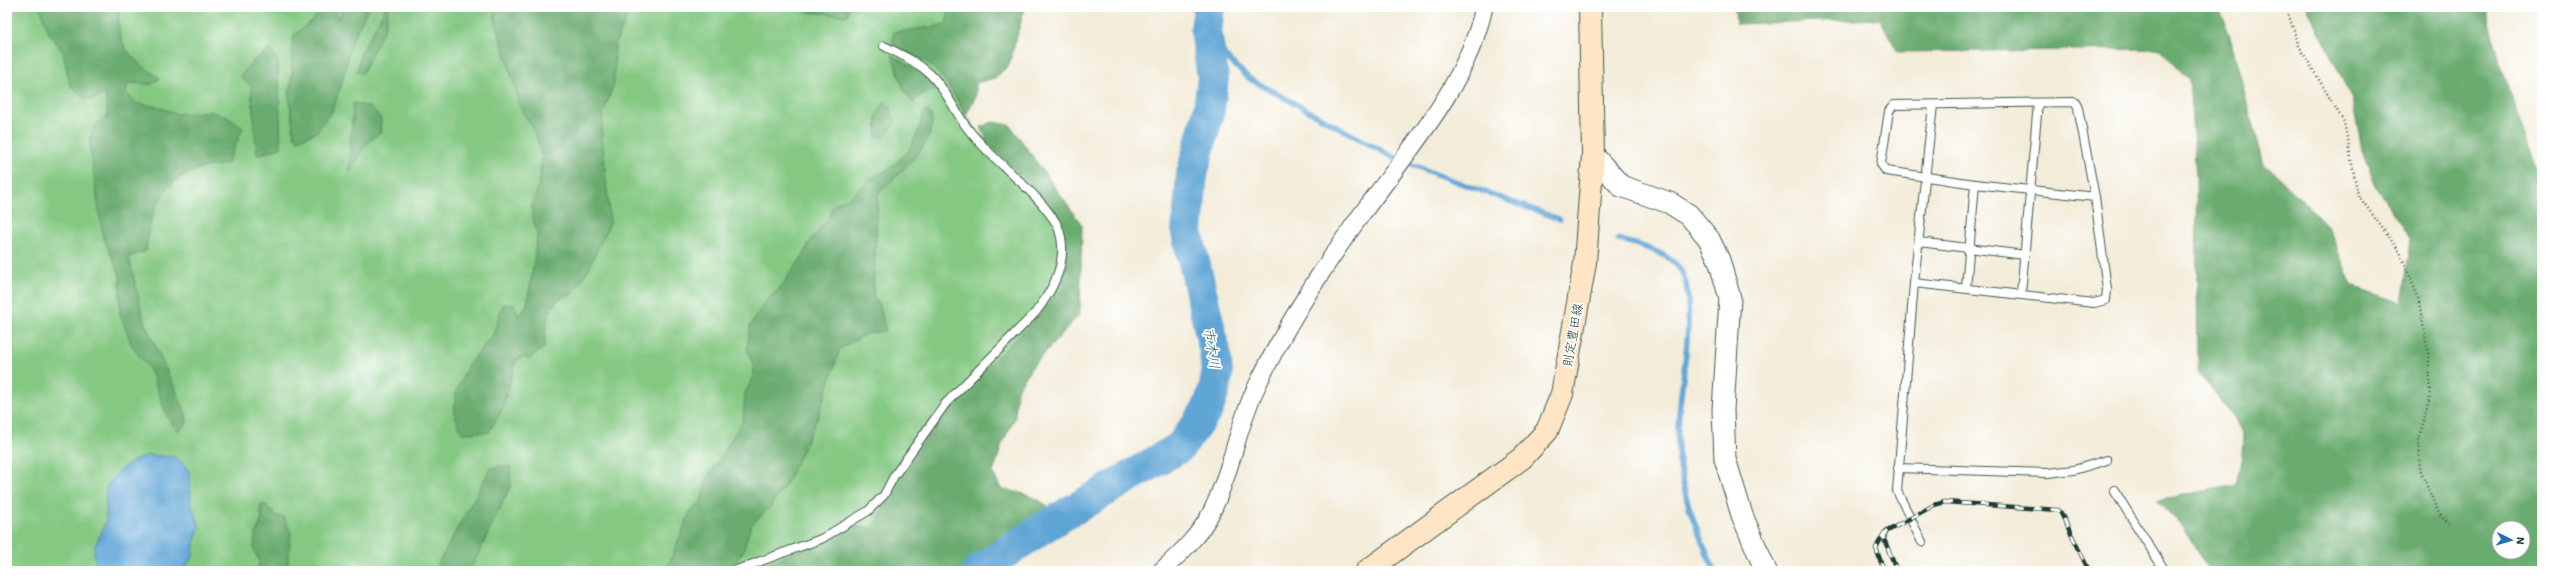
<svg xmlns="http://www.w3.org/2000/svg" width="2549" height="578" font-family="Itim,'Klee One',sans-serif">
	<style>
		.green { fill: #84c882; stroke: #52825b }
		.forest { fill: #6bac70; stroke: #457452; fill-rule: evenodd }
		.water { fill: #5fa5d5; stroke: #3f7184 }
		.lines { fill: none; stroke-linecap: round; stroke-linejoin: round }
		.stream { stroke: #5fa5d5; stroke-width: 5.5 }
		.river { stroke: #5fa5d5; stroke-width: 32 }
		.service-casing { stroke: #3f574d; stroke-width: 10 }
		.minor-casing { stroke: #3f574d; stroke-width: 19 }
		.tertiary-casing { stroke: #3f574d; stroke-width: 23 }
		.secondary-casing { stroke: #3f574d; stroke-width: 24 }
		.path { stroke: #3f574d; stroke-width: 2.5; stroke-dasharray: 1 3; stroke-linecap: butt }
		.service { stroke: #fff; stroke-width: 8 }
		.minor { stroke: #fff; stroke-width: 17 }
		.tertiary { stroke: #fff; stroke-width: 21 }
		.secondary { stroke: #fee5c5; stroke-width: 22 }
		.rail-casing { stroke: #1f3d34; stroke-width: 4.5 }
		.rail { stroke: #fff; stroke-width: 3; stroke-dasharray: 9; stroke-linecap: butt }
		.labels { text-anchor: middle; stroke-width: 3.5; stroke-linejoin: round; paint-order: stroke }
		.street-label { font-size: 13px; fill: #1f3d34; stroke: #fff }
		.water-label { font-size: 14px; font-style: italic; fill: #35616c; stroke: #fff }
	</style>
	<rect width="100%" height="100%" fill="#fff"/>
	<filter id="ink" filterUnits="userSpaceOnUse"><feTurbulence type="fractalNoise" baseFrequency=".025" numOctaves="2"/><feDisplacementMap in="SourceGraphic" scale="8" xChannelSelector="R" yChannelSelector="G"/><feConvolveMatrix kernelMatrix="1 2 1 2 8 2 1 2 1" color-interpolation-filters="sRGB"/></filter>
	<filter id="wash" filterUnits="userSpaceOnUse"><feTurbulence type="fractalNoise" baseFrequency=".012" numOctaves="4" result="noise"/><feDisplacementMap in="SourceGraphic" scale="16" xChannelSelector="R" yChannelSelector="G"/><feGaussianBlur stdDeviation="0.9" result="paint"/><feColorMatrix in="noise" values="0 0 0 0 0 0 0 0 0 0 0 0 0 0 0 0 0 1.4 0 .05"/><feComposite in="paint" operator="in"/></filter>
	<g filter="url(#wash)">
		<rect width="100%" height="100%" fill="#f3ecd9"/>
		<path class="green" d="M7,7H950L946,25L892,45C903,51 918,55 928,63C954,84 962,118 986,140C1013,166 1064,207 1067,247C1071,308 985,362 950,407C935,426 907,459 896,480C889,496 882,512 873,528L857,527L750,571H7Z"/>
		<g class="forest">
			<path d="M40,7H111L119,12C115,46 133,61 160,78L152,84L128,83L126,92L136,103L158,107L177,114L211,112L225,116L243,128L227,164C218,166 206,166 197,169C158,185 150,213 146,251L129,257L144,321L186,413L187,423L178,431L168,419L150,369L133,348L120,314V275L103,237L90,149V139L96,123L108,118L105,94L94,99H85L70,85L63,52L49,33Z"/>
			<polygon points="320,7 334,7 339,19 343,7 369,7 351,43 343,80 332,111 317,132 298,140 294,135 289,96 292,73 292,44 294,35 313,20"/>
			<polygon points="386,7 389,7 385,27 362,74 357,72 360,55"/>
			<path d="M494,7H632L615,44L614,84L603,114L602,136L610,223L587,272L572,294C545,299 547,326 544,348L529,359L524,357L516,360L503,408L489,432L462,433L454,413L456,392L468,365L493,334L503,304L515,305L519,317L527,304L533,268L537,236L531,208L540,181L542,156L533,127L522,112L495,19Z"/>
			<polygon points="766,7 849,7 847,16"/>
			<polygon points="950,7 1025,7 1009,65 995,78 976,83 976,96 966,115 947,82 927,62 892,45 894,32 946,25"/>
			<path d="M1735,7H2217L2229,33L2262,161L2328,226L2352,286L2402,303L2411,239L2377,190L2362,150L2352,99L2307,7H2485L2499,61L2542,180V571H2209L2184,528L2157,500L2236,485L2242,456L2243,436L2234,418L2198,372L2196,175L2189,80L2160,49L1898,52L1880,19L1736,24ZM2499,528H2523V552H2499Z"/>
			<polygon points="270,49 278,61 281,148 257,155 251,87 240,76 253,61"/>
			<polygon points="892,55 927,76 936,90 922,94 913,103 904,90"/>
			<polygon points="885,101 891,108 895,123 885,137 876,137 877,114"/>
			<path d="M353,103L370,107L381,118L380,133L368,142L350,172C348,149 353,126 353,103Z"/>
			<path d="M924,111L929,112C945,138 893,178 878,194L873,296L880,307L886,331L866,334L840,349L818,417L787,482L770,507L751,525L743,552L734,564L716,571H666L690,512L701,502L706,480L743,420L745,393L752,380L754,367L747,348L750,326L764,303L778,290L803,256L809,243L827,220L834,204L851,197L865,183L894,165L909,150L918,132Z"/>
			<path d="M993,122L1010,125L1082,225L1080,314L1032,367L1017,390L1015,418L1002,444L993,473L1001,489C1019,492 1034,495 1049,507L1046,517L971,571H750L857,527L873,528L888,502L897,479L926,439L973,381L1039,316L1052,300L1066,266L1067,247L1061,221L1037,191L988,142L981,127Z"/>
			<polygon points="500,466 510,467 511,485 470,571 434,571 490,469"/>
			<polygon points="260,504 266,505 276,516 284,517 291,533 287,571 255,571 260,563 254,550 255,536 262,519"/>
		</g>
		<path class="water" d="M148,455L175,457L185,465L190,474L191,503L200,526L194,543L193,557L182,571H100C88,550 96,545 104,526C108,515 105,503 106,492C109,474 132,460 148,455Z"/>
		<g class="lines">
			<g class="stream">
				<polyline points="1206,30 1229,60 1250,79 1391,156 1438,175 1559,219"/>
				<path d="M1618,239C1640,246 1676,253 1684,277C1696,310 1680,388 1678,426C1675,478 1693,524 1715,571"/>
			</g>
			<polyline class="river" points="978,571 1049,524 1180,447 1207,410 1214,391 1217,374 1215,352 1187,232 1192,174 1209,110 1213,78 1206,30 1209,7"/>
		</g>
	</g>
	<g filter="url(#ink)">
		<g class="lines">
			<defs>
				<g id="service">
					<polyline points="1919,242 2025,255"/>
					<polyline points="1914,283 2094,303 2106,300 2107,289 2095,197 2078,108 2075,102 1894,105 1889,111 1881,164 1886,171 1975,184 2095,197"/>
					<polyline points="1966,288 1975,184"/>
					<polyline points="2021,294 2038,103"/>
					<polyline points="1898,468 2048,473 2074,470 2107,460"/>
					<polyline points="2114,490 2165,571"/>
					<polyline points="1922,542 1897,491 1914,283 1933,105"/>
					<path d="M734,571L821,539L868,511L884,495L894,476L946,403L1035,313C1054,289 1070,258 1058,227C1056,221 1050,215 1046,209C1023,180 991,159 968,129C954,111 947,90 930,74C917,62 900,54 884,46"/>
				</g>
				<path id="minor" d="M1161,571C1181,553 1200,535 1212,511C1231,473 1237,428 1255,390C1284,328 1321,270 1361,215C1407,152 1467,86 1484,7"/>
				<polyline id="tertiary" points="1593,155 1621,186 1670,203 1689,215 1709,239 1719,260 1730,298 1723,410 1725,459 1742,515 1766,571"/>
				<polyline id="secondary" points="1367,571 1522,458 1547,431 1562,394 1585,263 1593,155 1590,7"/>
			</defs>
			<use href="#service" class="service-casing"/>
			<use href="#minor" class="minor-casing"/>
			<use href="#tertiary" class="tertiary-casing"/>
			<use href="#secondary" class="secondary-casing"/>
			<polyline class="path" points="2286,7 2299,46 2344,122 2358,195 2400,252 2418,297 2428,351 2431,392 2419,439 2420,470 2439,514 2451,526"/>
			<use href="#service" class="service"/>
			<use href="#minor" class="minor"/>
			<use href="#tertiary" class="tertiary"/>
			<use href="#secondary" class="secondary"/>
			<defs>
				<g id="rail">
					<polyline points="1886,531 1884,539 1897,571"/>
					<polyline points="1884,571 1876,548 1884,533 1934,505 1945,502 2057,510 2061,513 2089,571"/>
				</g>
			</defs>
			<use href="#rail" class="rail-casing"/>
			<use href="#rail" class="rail"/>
		</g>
	</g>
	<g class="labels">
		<g class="street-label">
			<text transform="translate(1572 335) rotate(-80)" y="5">則定豊田線</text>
		</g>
		<g class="water-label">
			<text transform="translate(1212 348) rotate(81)" y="5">市木川</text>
		</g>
	</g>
	<rect width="2549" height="578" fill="none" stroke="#fff" stroke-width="24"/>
	<g transform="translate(2511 540) rotate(95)"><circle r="19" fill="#ffffff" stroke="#a5b1ae"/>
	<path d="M0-3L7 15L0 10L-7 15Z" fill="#1f6fb2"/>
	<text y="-6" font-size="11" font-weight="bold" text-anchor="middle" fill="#1f3d34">N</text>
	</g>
</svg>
